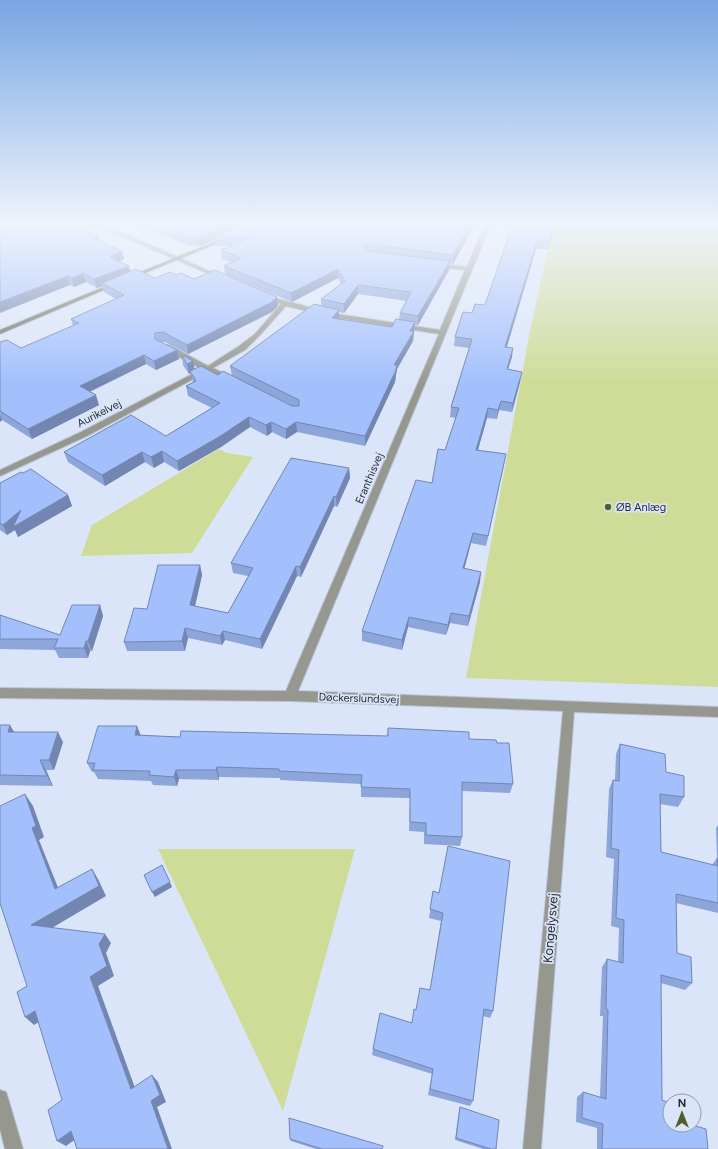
<svg xmlns="http://www.w3.org/2000/svg" width="718" height="1149" font-family="Figtree,sans-serif">
	<style>
		.green { fill: #cfdc97 }
		.lines { fill: none; stroke-linecap: round; stroke-linejoin: round }
		.street-casing { stroke: #bac3d5; stroke-width: 2 }
		.secondary-casing { stroke: #bac3d5; stroke-width: 2 }
		.street { fill: #96988f; fill-rule: evenodd }
		.secondary { fill: #717466; fill-rule: evenodd }
		.wall { fill: #8ca5da; fill-rule: evenodd }
		.shaded-wall { fill: #7286b1 }
		.building { fill: #a3c0fd; stroke: #7286b1 }
		.poi-dot { fill: #565d2c; stroke: #dbe5f9; stroke-width: 1.5 }
		.labels { text-anchor: middle; stroke-width: 3.5; stroke-linejoin: round; paint-order: stroke }
		.street-label { font-size: 11px; fill: #252930; stroke: #dbe5f9 }
		.poi-label { font-size: 11px; fill: #252930; stroke: #dbe5f9; text-anchor: start }
		.near-street-label { font-size: 13px; fill: #252930; stroke: #dbe5f9 }
	</style>
	<rect width="100%" height="100%" fill="#dbe5f9"/>
	<g class="green">
		<polygon points="553,224 623,230 636,224 718,224 718,687 466,678 529,336"/>
		<polygon points="219,449 227,453 253,457 192,553 81,556 92,525"/>
		<polygon points="158,849 355,849 283,1111"/>
	</g>
	<g class="lines">
		<defs>
			<g id="street">
				<polygon points="83,224 92,224 130,236 225,278 220,279 126,238"/>
				<polygon points="485,224 491,224 298,691 718,707 718,717 574,712 541,1149 523,1149 563,711 290,701 0,698 0,688 286,691 439,334 331,317 286,306 259,336 245,350 213,368 233,378 233,382 227,382 208,371 87,436 0,476 0,470 81,432 202,369 163,349 163,345 169,345 208,366 239,346 255,334 281,304 264,297 264,295 331,313 440,330 465,270 437,267 434,265 437,263 467,267"/>
				<polygon points="0,1090 6,1092 8,1098 23,1149 5,1149 0,1129"/>
			</g>
			<g id="secondary">
				<polygon points="226,237 231,238 133,278 128,277"/>
				<polygon points="113,283 118,284 0,334 0,330"/>
			</g>
		</defs>
		<use href="#street" class="street-casing"/>
		<use href="#secondary" class="secondary-casing"/>
		<use href="#street" class="street"/>
		<use href="#secondary" class="secondary"/>
	</g>
	<g class="wall">
		<path d="M0,224L99,237L100,241L122,251L124,259L120,261L130,272L155,278L176,275L194,279L225,274L224,266L231,262L222,259L221,250L231,246H215V240L200,246L188,245L133,224H475L453,264L450,263L449,270L418,325H414L413,341L397,369L396,375L395,382L365,446L297,432L286,439L272,432L267,436L250,427L221,447L179,471L164,462L154,468L145,462L105,486L68,462L64,452L166,436L212,408L188,396L186,386L193,382L191,373L189,374L183,365L182,355L193,361L194,369L218,375L293,406L232,376L230,366L321,306V299L341,284L338,278L292,302L234,278L277,297L278,306L272,312L188,354L165,342H161L177,350L179,359L156,370L146,364L90,392L99,405L32,439L2,420L0,422V342L21,348L73,326L71,319L116,299L104,292L102,286L97,288L86,282L74,287L70,285ZM358,294L407,301L400,313L399,320L392,327L339,319V312L344,313Z"/>
		<polygon points="513,224 555,224 549,249 536,249 507,347 512,357 508,369 520,382 512,412 499,410 497,419 487,418 478,450 504,464 486,546 471,543 464,568 480,582 468,626 450,623 446,635 408,627 402,650 362,641 362,631 432,483 445,450 456,418 450,417 451,407 469,348 454,346 455,337 472,313 484,305 486,302"/>
		<polygon points="349,468 350,478 337,507 334,506 301,577 297,576 262,649 225,640 222,645 188,638 185,651 127,651 124,642 147,609 200,565 202,575 195,606 228,613 248,576 233,573 231,563"/>
		<polygon points="23,473 68,495 72,506 18,537 15,530 7,535 0,530 0,483"/>
		<polygon points="100,605 103,616 92,651 90,651 88,658 59,658 55,650 0,649 0,615 60,635"/>
		<polygon points="0,725 14,732 63,742 54,770 46,770 53,786 0,785"/>
		<polygon points="388,728 497,743 513,784 510,793 462,791 462,837 460,846 424,844 424,832 409,831 410,798 361,797 361,784 280,780 280,778 219,777 219,780 179,779 177,786 153,785 151,781 98,779 94,772 92,772 87,763 140,735 180,737 387,736"/>
		<polygon points="620,744 666,772 684,797 678,807 660,804 661,852 712,865 717,858 716,828 718,825 718,913 676,903 677,953 692,983 685,990 661,983 662,1100 670,1125 708,1149 597,1149 597,1128 576,1122 577,1097 583,1092 600,1097 603,1016 600,1016 602,967 607,959 618,962 619,928 611,926 614,859 606,857 609,789 613,780 615,780 616,754"/>
		<polygon points="433,891 493,1011 490,1018 483,1016 473,1101 470,1106 428,1095 432,1074 372,1055 373,1049 411,1023 430,990 441,921 429,918"/>
		<polygon points="460,1107 496,1149 483,1149 455,1140 459,1110"/>
		<polygon points="290,1139 382,1149 316,1149 291,1141"/>
	</g>
	<g class="shaded-wall">
		<polygon points="231,224 252,224 214,237 215,240 200,246 199,237"/>
		<polygon points="471,224 475,224 453,264 453,255"/>
		<polygon points="537,241 536,249 504,356 505,347"/>
		<polygon points="367,244 367,253 363,247"/>
		<polygon points="122,251 124,259 112,265 110,257"/>
		<polygon points="450,261 449,270 418,325 418,316"/>
		<polygon points="129,266 131,274 102,283 102,286 97,288 94,279"/>
		<polygon points="338,269 338,278 292,302 291,293"/>
		<polygon points="83,273 86,282 74,287 72,278"/>
		<polygon points="68,276 70,285 0,313 0,302"/>
		<polygon points="358,285 358,294 344,313 344,304"/>
		<polygon points="277,297 278,306 272,312 188,354 187,345"/>
		<polygon points="339,310 339,319 332,318"/>
		<polygon points="415,322 413,341 397,369 396,375 395,382 365,446 365,436 394,365 410,331"/>
		<polygon points="513,348 512,357 505,378 507,369"/>
		<polygon points="177,350 179,359 156,370 154,361"/>
		<polygon points="144,355 146,364 82,395 80,386"/>
		<polygon points="193,361 195,371 190,371 191,373 189,374 187,364"/>
		<polygon points="522,372 520,382 512,412 513,403"/>
		<polygon points="96,395 99,405 32,439 28,429"/>
		<polygon points="501,401 497,419 498,410"/>
		<polygon points="488,408 487,418 475,460 476,450"/>
		<polygon points="0,415 2,420 0,422"/>
		<polygon points="249,417 250,427 221,447 179,471 177,461"/>
		<polygon points="271,422 272,432 267,436 266,425"/>
		<polygon points="296,422 297,432 286,439 286,429"/>
		<polygon points="162,451 164,462 154,468 151,457"/>
		<polygon points="142,452 145,462 105,486 102,475"/>
		<polygon points="506,454 504,464 486,546 488,536"/>
		<polygon points="349,468 350,478 337,507 336,497"/>
		<polygon points="68,495 72,506 18,537 15,530 7,535 3,525 21,510"/>
		<polygon points="334,496 334,506 301,577 300,567"/>
		<polygon points="473,533 471,543 462,578 463,568"/>
		<polygon points="200,565 202,575 193,615 190,605"/>
		<polygon points="296,566 297,576 262,649 260,639"/>
		<polygon points="481,572 480,582 468,626 469,616"/>
		<polygon points="100,605 103,616 92,651 88,641"/>
		<polygon points="451,613 450,623 446,635 448,625"/>
		<polygon points="409,617 408,627 402,650 402,640"/>
		<polygon points="185,628 188,638 185,651 182,641"/>
		<polygon points="223,631 225,640 222,645 220,636"/>
		<polygon points="86,641 90,651 88,658 84,648"/>
		<polygon points="10,725 16,735 8,732"/>
		<polygon points="137,726 141,736 135,735"/>
		<polygon points="58,732 63,742 54,770 49,760"/>
		<polygon points="40,760 46,770 53,786 47,776"/>
		<polygon points="217,767 219,777 219,780 216,770"/>
		<polygon points="176,770 179,779 177,786 174,777"/>
		<polygon points="25,794 33,806 44,837 39,840 63,900 55,889 32,828"/>
		<polygon points="92,869 98,879 106,896 40,935 31,925"/>
		<polygon points="170,882 172,887 155,897 152,892"/>
		<polygon points="105,934 111,943 106,953 114,976 98,986 138,1096 131,1089 90,977 99,944"/>
		<polygon points="35,1011 44,1019 34,1025 25,1017"/>
		<polygon points="152,1075 158,1082 166,1102 157,1107 172,1149 168,1149 151,1101"/>
		<polygon points="71,1131 80,1136 66,1146 57,1141"/>
	</g>
	<g class="building">
		<polygon points="0,224 71,224 99,237 91,237 122,251 110,257 129,266 94,279 83,273 72,278 68,276 0,302"/>
		<polygon points="153,224 231,224 199,237 186,237"/>
		<polygon points="247,224 471,224 453,255 367,244 363,247 367,251 450,261 418,316 400,313 411,292 358,285 344,304 321,299 345,281 338,269 291,293 224,266 241,258 221,250 250,238 214,237"/>
		<polygon points="513,224 554,224 550,241 537,241 505,347 513,348 507,369 522,372 513,403 501,401 498,410 488,408 476,450 506,454 488,536 473,533 463,568 481,572 469,616 451,613 448,625 409,617 402,640 362,631 416,480 432,483 438,449 445,450 459,408 451,407 472,339 455,337 463,312 472,313 475,304 484,305 486,302"/>
		<polygon points="136,269 155,278 170,272 176,275 181,273 194,279 215,270 277,297 272,302 187,345 163,332 155,333 155,339 177,350 154,361 144,355 80,386 96,395 28,429 0,411 0,342 7,340 21,348 79,323 71,319 124,295 102,283"/>
		<polygon points="314,304 339,310 332,318 392,327 396,319 415,322 410,331 414,331 394,365 397,365 395,372 365,436 296,422 286,429 271,422 266,425 249,417 219,437 177,461 162,451 151,457 142,452 102,475 64,452 131,415 166,436 220,403 186,386 196,381 190,371 201,366 218,375 223,371 292,406 299,406 299,400 230,366"/>
		<polygon points="182,355 193,361 187,364"/>
		<polygon points="291,458 349,468 336,497 334,496 300,567 296,566 260,639 223,631 220,636 185,628 182,641 124,642 134,608 147,609 158,565 200,565 190,605 228,613 253,568 231,563"/>
		<polygon points="31,469 68,495 13,527 21,510 3,525 0,523 0,483 21,472 23,473"/>
		<polygon points="72,605 100,605 88,641 86,641 84,648 54,648 58,639 0,639 0,615 60,635"/>
		<polygon points="0,725 10,725 8,732 58,732 49,760 40,760 47,776 0,775"/>
		<polygon points="98,726 137,726 135,735 180,737 181,731 388,736 388,728 469,732 469,739 496,740 497,743 509,743 513,784 462,782 462,837 426,835 426,823 410,822 410,789 361,787 362,775 279,771 279,769 217,767 216,770 176,770 174,777 149,775 150,771 93,770 95,763 87,763"/>
		<polygon points="620,744 665,754 666,772 684,776 684,797 660,794 661,852 718,866 717,858 718,858 718,903 676,894 677,953 691,957 692,983 661,975 662,1100 670,1103 670,1125 692,1125 706,1129 708,1149 602,1149 603,1124 582,1118 583,1092 606,1099 608,1010 606,1009 607,959 623,963 624,920 616,918 619,850 611,848 613,780 619,781"/>
		<polygon points="25,794 36,826 32,828 55,889 92,869 99,886 31,925 105,934 99,944 107,966 90,977 131,1089 152,1075 160,1095 151,1101 168,1149 77,1149 71,1131 57,1141 48,1110 62,1100 35,1011 25,1017 17,992 27,986 0,903 0,806"/>
		<polygon points="448,846 510,861 493,1011 484,1009 473,1101 430,1089 433,1069 373,1049 380,1013 412,1023 414,1009 416,1010 420,988 430,990 443,913 430,909 433,891 439,893"/>
		<polygon points="162,865 170,882 152,892 144,875"/>
		<polygon points="460,1107 499,1120 496,1149 491,1149 456,1138"/>
		<polygon points="289,1118 383,1146 382,1149 322,1149 290,1139"/>
	</g>
	<linearGradient id="sky" x2="0" y2="1"><stop stop-color="#78a6e3"/><stop offset="0.58" stop-color="#eff3fc"/><stop offset="1" stop-color="#eff3fc" stop-opacity="0"/></linearGradient>
	<rect width="718" height="385" fill="url(#sky)"/>
	<circle class="poi-dot" cx="608" cy="507" r="4"/>
	<g class="labels">
		<g class="street-label">
			<text transform="translate(99 413) rotate(-27)" y="4">Aurikelvej</text>
			<text transform="translate(369 478) rotate(-67)" y="4">Eranthisvej</text>
			<text transform="translate(359 698) rotate(2)" y="4">Døckerslundsvej</text>
		</g>
		<g class="poi-label">
			<text x="616" y="511">ØB Anlæg</text>
		</g>
		<g class="near-street-label">
			<text transform="translate(550 928) rotate(-85)" y="5">Kongelysvej</text>
		</g>
	</g>
	<g transform="translate(682 1113)"><circle r="19" fill="#dbe5f9" stroke="#929aa9"/>
	<path d="M0-3L7 15L0 10L-7 15Z" fill="#565d2c"/>
	<text y="-6" font-size="11" font-weight="bold" text-anchor="middle" fill="#252930">N</text>
	</g>
</svg>
